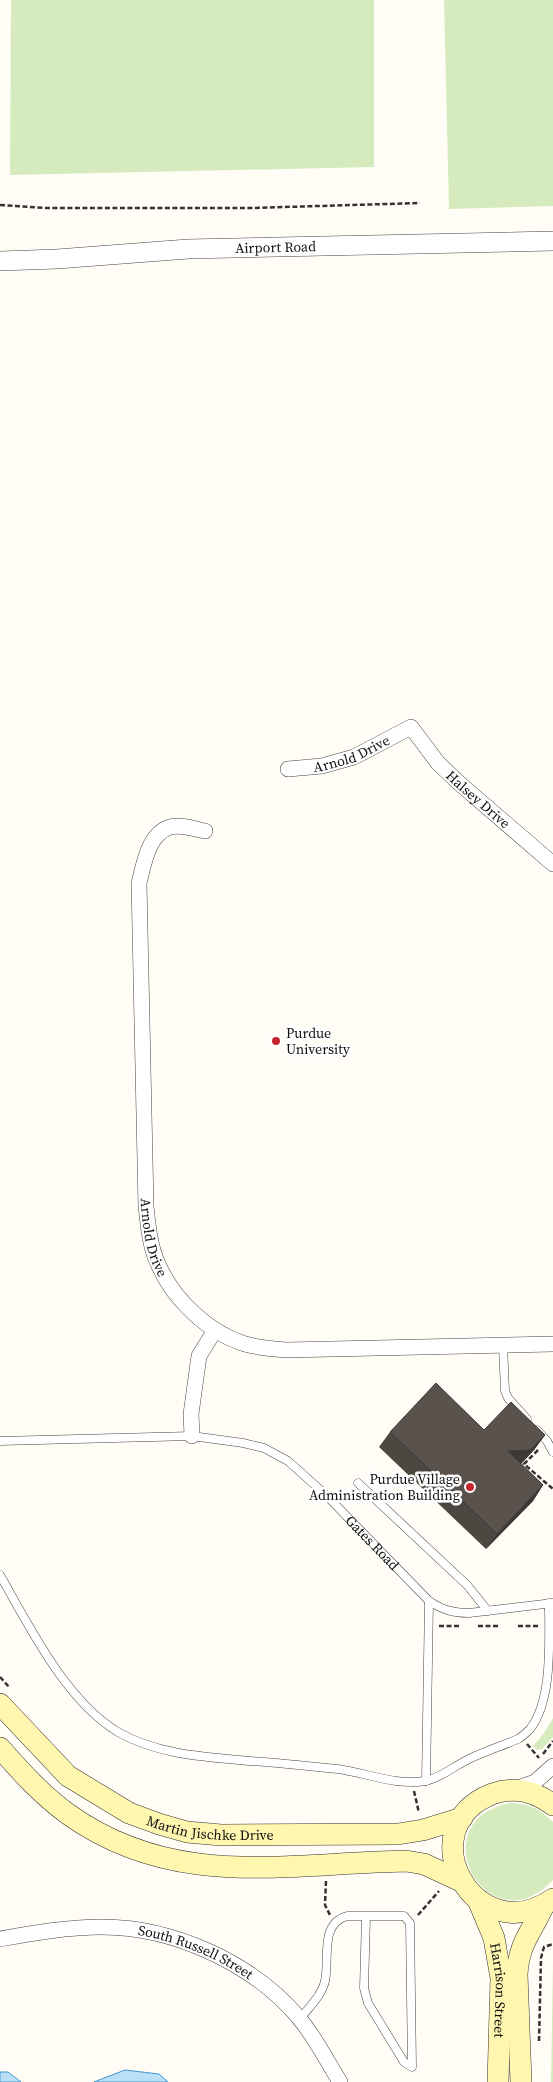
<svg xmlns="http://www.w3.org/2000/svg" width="553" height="2082" font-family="'Source Serif 4',serif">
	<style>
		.green { fill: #d5ebbd }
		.water { fill: #b9e0f7; stroke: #3f96cf }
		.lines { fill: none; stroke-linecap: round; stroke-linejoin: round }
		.service-casing { stroke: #444; stroke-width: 9 }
		.minor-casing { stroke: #444; stroke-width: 16 }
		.tertiary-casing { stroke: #444; stroke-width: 20 }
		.secondary-casing { stroke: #333; stroke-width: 22 }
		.path { stroke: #333; stroke-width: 2.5; stroke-dasharray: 5 2.5; stroke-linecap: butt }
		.service { stroke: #fff; stroke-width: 8 }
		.minor { stroke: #fff; stroke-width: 15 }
		.tertiary { stroke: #fff; stroke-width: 19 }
		.secondary { stroke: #fff6b0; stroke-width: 21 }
		.wall { fill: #4d4742 }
		.shaded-wall { fill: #3f3936 }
		.building { fill: #5a524d; stroke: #3f3936 }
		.poi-dot { fill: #c4262e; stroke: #fff; stroke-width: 2 }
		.labels { text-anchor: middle; stroke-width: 5; stroke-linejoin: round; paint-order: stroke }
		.street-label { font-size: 14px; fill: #111; stroke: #fff }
		.poi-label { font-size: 14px; fill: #111; stroke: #fff; text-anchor: start }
	</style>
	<rect width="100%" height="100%" fill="#fffdf5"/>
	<g class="green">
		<polygon points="11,0 374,0 374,167 10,175"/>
		<polygon points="444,0 553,0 553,206 449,209"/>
		<polygon points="553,1718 553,1737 542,1749 537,1750 533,1746 544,1733"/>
		<path d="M510,1803C530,1804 538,1808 553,1822V1880C489,1949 417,1822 510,1803Z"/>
		<polygon points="553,1962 553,2082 551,2082"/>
	</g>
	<g class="water">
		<polygon points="125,2070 159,2074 168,2082 94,2082"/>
		<polygon points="0,2072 8,2072 21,2082 0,2082"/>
	</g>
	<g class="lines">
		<defs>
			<g id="service">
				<polyline points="503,1345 505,1391 508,1398 527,1419"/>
				<polyline points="537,1430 547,1441 553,1452"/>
				<path id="s1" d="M0,1441L192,1436L243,1443L264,1448L288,1461L326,1495L429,1601C443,1610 453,1613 469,1613L553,1603"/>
				<polyline points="358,1483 467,1585 488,1611"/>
				<path d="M0,1575C29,1626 66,1701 118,1732C158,1755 206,1757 251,1761C280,1763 309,1766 338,1769C367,1773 396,1786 425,1781C441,1778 454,1766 469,1759C485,1751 502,1746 518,1739C523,1736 527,1732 530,1729C553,1700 549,1640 549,1603"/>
				<polyline points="426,1781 429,1601"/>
				<path d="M300,2019C309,2007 322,1995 325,1981C330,1959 319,1924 347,1916H404L410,1923L412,2067L404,2062L368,2003L364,1988L366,1917"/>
			</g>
			<g id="minor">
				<path id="s2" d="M288,769L322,766L354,757L411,727L438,763L459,783L553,864"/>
				<path id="s3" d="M205,831C195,829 180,824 170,827C148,834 144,864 139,883L146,1206C148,1226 150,1248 159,1266C174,1300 209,1333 245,1344C259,1348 273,1349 287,1350L553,1344"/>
				<polyline points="192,1436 191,1414 199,1356 215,1330"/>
				<polyline points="515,1789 535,1782 553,1766"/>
				<path id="s4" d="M0,1939C33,1933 68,1927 102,1927C173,1927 253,1963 299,2018C315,2037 327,2061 340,2082"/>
			</g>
			<g id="tertiary">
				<path id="s5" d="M0,261L57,259L188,249L553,241"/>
			</g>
			<g id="secondary">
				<path id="s6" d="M0,1704L68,1776L129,1813L159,1824L187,1832L221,1835L398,1834L423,1830L462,1818"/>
				<path d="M0,1748C21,1772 42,1795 68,1814C174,1890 286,1863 406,1861L424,1864L463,1882"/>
				<path d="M553,1805C535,1791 514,1786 492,1794C407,1828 475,1953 553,1899"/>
				<path id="s7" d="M478,1900L494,1938L501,1978L498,2082"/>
				<path d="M521,2082L517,1974C519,1942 532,1932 544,1905"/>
			</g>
		</defs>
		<use href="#service" class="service-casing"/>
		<use href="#minor" class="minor-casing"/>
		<use href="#tertiary" class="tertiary-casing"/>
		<use href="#secondary" class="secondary-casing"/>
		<g class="path">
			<polyline points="0,205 46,208 251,208 420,203"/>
			<polyline points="538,1450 524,1464 553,1489"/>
			<polyline points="439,1626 459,1626"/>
			<polyline points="478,1626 500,1626"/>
			<polyline points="518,1626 538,1626"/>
			<polyline points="0,1677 10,1688"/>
			<polyline points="527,1744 539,1758"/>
			<polyline points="543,1754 553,1741"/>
			<polyline points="414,1791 419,1813"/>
			<polyline points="326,1881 325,1905 330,1915"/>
			<polyline points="418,1915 439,1891"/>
			<polyline points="539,2041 541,1958 544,1947 553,1944"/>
		</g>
		<use href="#service" class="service"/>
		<use href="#minor" class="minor"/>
		<use href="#tertiary" class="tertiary"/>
		<use href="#secondary" class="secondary"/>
	</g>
	<polygon class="wall" points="484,1430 545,1435 534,1450 521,1464 543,1485 533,1501 486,1549 379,1447 390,1432"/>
	<g class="shaded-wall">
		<polygon points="545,1435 534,1450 519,1466 508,1451"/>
		<polygon points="543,1485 533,1501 486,1549 497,1534"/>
	</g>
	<polygon class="building" points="436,1383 484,1430 511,1402 545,1435 530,1450 508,1451 543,1485 497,1534 390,1432"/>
	<g class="poi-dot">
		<circle cx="276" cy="1041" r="5"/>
		<circle cx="470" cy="1487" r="5"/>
	</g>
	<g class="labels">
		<g class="street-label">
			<text dy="5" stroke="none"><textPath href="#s5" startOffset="276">Airport Road</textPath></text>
			<text dy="5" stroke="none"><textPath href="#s2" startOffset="66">Arnold Drive</textPath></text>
			<text dy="5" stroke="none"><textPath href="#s2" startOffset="231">Halsey Drive</textPath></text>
			<text dy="5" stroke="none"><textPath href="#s3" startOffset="458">Arnold Drive</textPath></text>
			<text dy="5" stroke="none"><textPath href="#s1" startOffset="410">Gates Road</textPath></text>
			<text dy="5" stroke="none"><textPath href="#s6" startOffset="254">Martin Jischke Drive</textPath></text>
			<text dy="5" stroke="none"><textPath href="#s4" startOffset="201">South Russell Street</textPath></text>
			<text dy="5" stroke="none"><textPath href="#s7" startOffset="94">Harrison Street</textPath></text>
		</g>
		<g class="poi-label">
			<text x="286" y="1038">Purdue<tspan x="286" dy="16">University</tspan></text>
			<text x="460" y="1484" text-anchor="end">Purdue Village<tspan x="460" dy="16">Administration Building</tspan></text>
		</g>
	</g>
</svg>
